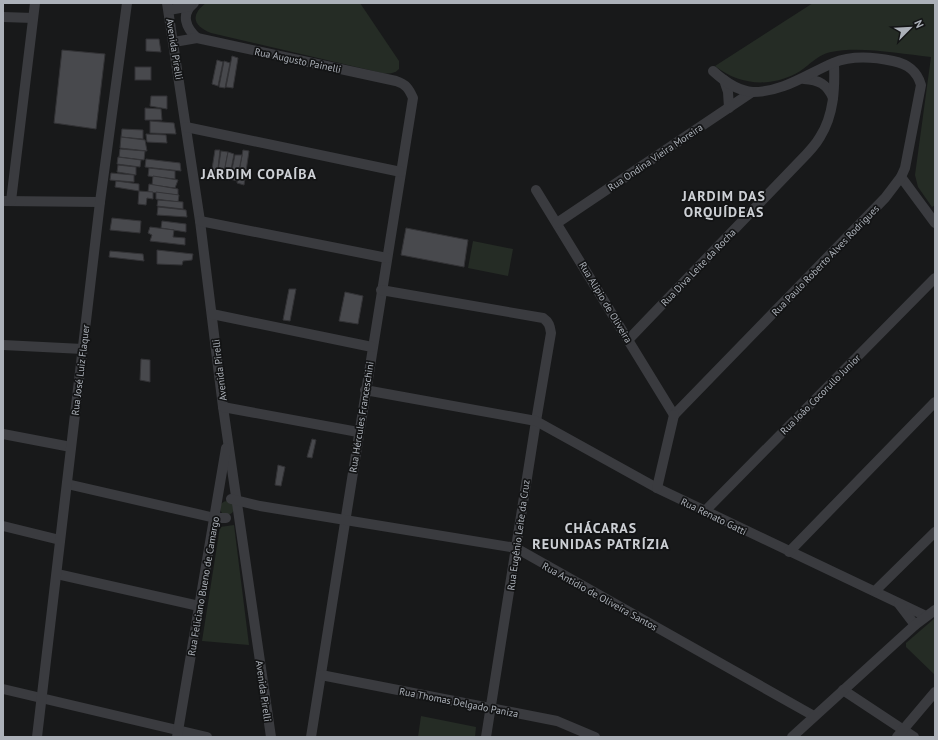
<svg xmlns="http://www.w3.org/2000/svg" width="938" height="740" font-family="'PT Sans',sans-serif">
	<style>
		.green { fill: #252c25 }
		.building { fill: #48494d; stroke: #333336 }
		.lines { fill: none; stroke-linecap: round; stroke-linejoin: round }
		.street { stroke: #3a3b3f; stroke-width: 10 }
		.labels { text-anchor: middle; stroke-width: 3.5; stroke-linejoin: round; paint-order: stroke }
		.street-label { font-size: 10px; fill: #acb1b9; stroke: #131415 }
		.district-label { font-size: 14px; font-weight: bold; letter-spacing: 1px; fill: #cdd0d5; stroke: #131415 }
	</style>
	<rect width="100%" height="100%" fill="#18191a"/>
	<g class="green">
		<path d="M206,3H360L399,61V69C394,74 389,74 382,73L211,33C193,26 190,15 206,3Z"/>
		<path d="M813,3H935V205L932,207L918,187L915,175L931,57C900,54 861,46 831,52C814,56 808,68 795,74C767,88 738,84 715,66Z"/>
		<polygon points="473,241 513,249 508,276 468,268"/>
		<circle cx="227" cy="508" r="7"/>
		<polygon points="234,525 249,645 202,641 220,527"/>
		<polygon points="935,618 935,675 906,647 906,643"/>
		<polygon points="421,716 476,727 475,737 418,737"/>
	</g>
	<g class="building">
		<polygon points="146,39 159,39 161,52 146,51"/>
		<polygon points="62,50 105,54 96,129 54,123"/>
		<polygon points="232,56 238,58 233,88 226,87"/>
		<polygon points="217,60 223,62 218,86 212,84"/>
		<polygon points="224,61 230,63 225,88 219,87"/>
		<rect x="135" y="67" width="16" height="13"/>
		<polygon points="151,96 167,96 167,109 150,106"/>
		<polygon points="145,108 161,109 162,120 145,120"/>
		<polygon points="150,121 174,123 176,134 150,133"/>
		<polygon points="122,129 143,130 143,139 121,137"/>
		<polygon points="146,134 166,135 167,143 147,142"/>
		<polygon points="121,137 145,140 147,151 120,148"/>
		<polygon points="120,149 145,151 144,160 119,157"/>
		<polygon points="215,150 220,150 217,177 211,175"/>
		<polygon points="243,150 249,151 244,185 237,183"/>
		<polygon points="221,151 228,152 223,178 217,177"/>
		<polygon points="228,152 234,154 229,180 223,178"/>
		<polygon points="235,155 242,155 237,181 230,179"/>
		<polygon points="118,157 141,160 140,167 117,164"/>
		<polygon points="146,159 180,163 181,171 145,167"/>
		<polygon points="118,165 136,167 136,175 117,172"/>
		<polygon points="149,168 175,171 175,179 148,176"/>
		<polygon points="111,173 134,175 134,182 110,180"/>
		<polygon points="153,176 178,180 175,188 152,185"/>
		<polygon points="116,181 139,184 139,191 115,187"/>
		<polygon points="149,184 178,189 178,195 148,192"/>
		<polygon points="139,191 153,192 153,199 147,198 146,205 138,204"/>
		<polygon points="156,192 179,195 178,202 156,199"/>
		<polygon points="158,200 183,202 183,209 157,206"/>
		<polygon points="158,207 186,210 187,217 157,215"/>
		<polygon points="112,218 141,221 140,233 110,230"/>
		<polygon points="162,221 186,224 186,232 161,228"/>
		<polygon points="150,227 174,230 173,237 185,238 185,245 150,241 152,235 148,233"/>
		<polygon points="406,228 468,240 464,267 401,255"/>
		<polygon points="157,250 193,254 192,260 183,261 182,265 157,264"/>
		<polygon points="110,251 143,254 144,261 109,257"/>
		<polygon points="289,289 296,289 290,321 283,320"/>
		<polygon points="345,292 363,296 358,324 339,321"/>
		<polygon points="141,359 150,360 150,382 140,380"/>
		<polygon points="312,439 316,440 312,458 307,457"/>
		<polygon points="278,465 285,467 281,486 275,485"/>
	</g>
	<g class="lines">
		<g class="street">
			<polyline points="167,3 200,221 223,407 271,737"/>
			<path d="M194,3C180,14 186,28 197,38"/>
			<polyline points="169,10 191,6"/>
			<polyline points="3,17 33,18"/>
			<path d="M174,42L197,38L396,81C406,84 409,89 413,98C378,311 345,524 311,737"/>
			<path d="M804,79C819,80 827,84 833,98"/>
			<polyline points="724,80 728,92 729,108"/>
			<polyline points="186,127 401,172"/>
			<polyline points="901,177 935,223"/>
			<polyline points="536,190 674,415"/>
			<polyline points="3,201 100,202"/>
			<polyline points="11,201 35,3"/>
			<polyline points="200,221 387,258"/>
			<polyline points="557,223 752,92"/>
			<path d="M381,290L543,318C549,322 550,326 551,333L536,421L486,737"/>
			<polyline points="212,314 372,347"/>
			<path d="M629,339L800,161C807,154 815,146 820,137C834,115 835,88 834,63"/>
			<polyline points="3,345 83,349"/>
			<polyline points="365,390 536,421 657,488 926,616"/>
			<polyline points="223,407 358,432"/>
			<path d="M674,415L885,198L901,177L905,168L921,85C917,71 908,64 893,61C874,57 852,55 833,63C807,74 783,92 753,92C737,91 724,81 713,71"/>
			<polyline points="3,434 71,447"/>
			<polyline points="67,484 215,518 226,518"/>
			<polyline points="657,488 674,415"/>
			<polyline points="231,499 260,506 516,548 814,716"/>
			<polyline points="705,511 935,278"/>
			<polyline points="3,526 60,540"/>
			<polyline points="789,552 935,402"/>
			<polyline points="57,574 199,606"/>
			<polyline points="875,591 935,532"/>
			<polyline points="899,604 915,625"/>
			<polyline points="321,675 557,721 595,737"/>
			<polyline points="3,689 207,737"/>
			<polyline points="843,690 914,737"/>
			<polyline points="37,737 100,202 127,3"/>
			<polyline points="177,737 226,448"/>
			<polyline points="792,737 915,625 935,610"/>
			<polyline points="897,737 935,692"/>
		</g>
	</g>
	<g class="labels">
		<g class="street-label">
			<text transform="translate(175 49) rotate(81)" y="4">Avenida Pirelli</text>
			<text transform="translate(298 60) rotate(12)" y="4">Rua Augusto Painelli</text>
			<text transform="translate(655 157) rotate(-34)" y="4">Rua Ondina Vieira Moreira</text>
			<text transform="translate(825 260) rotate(-46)" y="4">Rua Paulo Roberto Alves Rodrigues</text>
			<text transform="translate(698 267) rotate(-46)" y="4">Rua Diva Leite da Rocha</text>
			<text transform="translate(606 302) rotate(59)" y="4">Rua Alípio de Oliveira</text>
			<text transform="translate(80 370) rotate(-83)" y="4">Rua José Luiz Flaquer</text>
			<text transform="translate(219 370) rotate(-97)" y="4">Avenida Pirelli</text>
			<text transform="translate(820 394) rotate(-45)" y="4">Rua João Cocorullo Junior</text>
			<text transform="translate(361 417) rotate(-81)" y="4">Rua Hércules Franceschini</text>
			<text transform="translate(714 516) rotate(26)" y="4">Rua Renato Gatti</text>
			<text transform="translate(518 535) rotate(-82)" y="4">Rua Eugênio Leite da Cruz</text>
			<text transform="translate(203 586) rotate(-80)" y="4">Rua Feliciano Bueno de Camargo</text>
			<text transform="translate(600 596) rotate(29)" y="4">Rua Antidio de Oliveira Santos</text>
			<text transform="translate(264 691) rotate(82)" y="4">Avenida Pirelli</text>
			<text transform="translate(459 702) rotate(11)" y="4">Rua Thomas Delgado Paniza</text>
		</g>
		<g class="district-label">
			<text x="259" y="179">JARDIM COPAÍBA</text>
			<text x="724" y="201">JARDIM DAS<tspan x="724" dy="16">ORQUÍDEAS</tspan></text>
			<text x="601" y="533">CHÁCARAS<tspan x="601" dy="16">REUNIDAS PATRÍZIA</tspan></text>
		</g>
	</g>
	<rect width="938" height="740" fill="none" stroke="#acb1b9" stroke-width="8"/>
	<g transform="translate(910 28) rotate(66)" stroke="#131415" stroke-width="3" paint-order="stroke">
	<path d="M0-3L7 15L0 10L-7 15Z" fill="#acb1b9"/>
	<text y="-6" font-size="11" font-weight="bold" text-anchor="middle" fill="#acb1b9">N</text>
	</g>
</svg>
